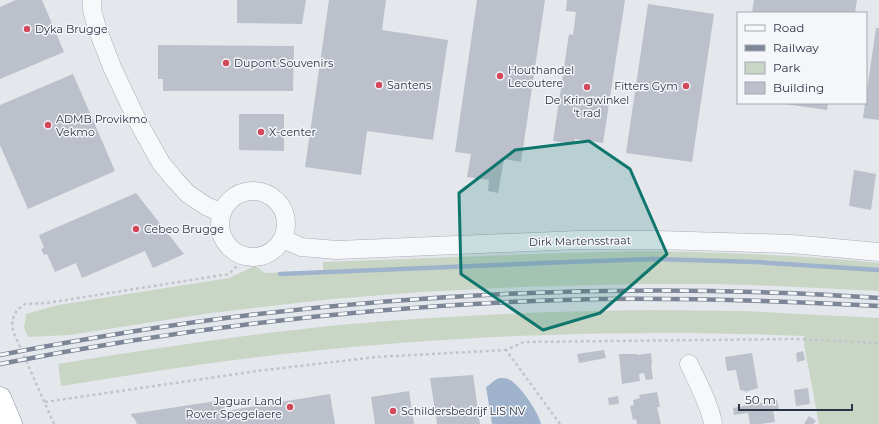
<svg xmlns="http://www.w3.org/2000/svg" width="879" height="424" font-family="Montserrat,sans-serif">
	<style>
		.green { fill: #c9d6c5 }
		.water { fill: #9fb4cc }
		.lines { fill: none; stroke-linecap: round; stroke-linejoin: round }
		.stream { stroke: #9fb4cc; stroke-width: 4.5 }
		.building { fill: #bbc0ca }
		.minor-casing { stroke: #a9aeb7; stroke-width: 19 }
		.highway-casing { stroke: #8b94a3; stroke-width: 23 }
		.path { stroke: #c2c5cb; stroke-width: 2.5; stroke-dasharray: 3 3; stroke-linecap: butt }
		.minor { stroke: #f7f8fa; stroke-width: 18 }
		.highway { stroke: #fff; stroke-width: 22 }
		.rail-casing { stroke: #7d8696; stroke-width: 4.5 }
		.rail { stroke: #f4f6f9; stroke-width: 3; stroke-dasharray: 9; stroke-linecap: butt }
		.marked { fill: #0f766e; fill-opacity: 0.2; stroke: #0f766e; stroke-width: 3; stroke-linejoin: round }
		.poi-dot { fill: #d1495b; stroke: #f4f6f9; stroke-width: 1.5 }
		.labels { text-anchor: middle; stroke-width: 3; stroke-linejoin: round; paint-order: stroke }
		.poi-label { font-size: 11px; fill: #2b3445; stroke: #f4f6f9; text-anchor: start }
		.street-label { font-size: 11px; fill: #2b3445; stroke: #f4f6f9 }
	</style>
	<rect width="100%" height="100%" fill="#e4e7ec"/>
	<g class="green">
		<path d="M639,251C719,252 799,255 879,263V291L778,286L713,284H641L521,287L422,292L332,299L211,313L69,335L28,337L24,328L26,314L58,305L229,278L255,266L265,273L323,271V262L564,253Z"/>
		<path d="M652,310L742,311L879,318V424H819L812,386L804,345V336C767,334 730,334 692,333C562,332 432,338 303,352C222,360 142,373 61,386L58,364C155,348 252,333 351,324C451,315 552,311 652,310Z"/>
	</g>
	<path class="water" d="M501,378C505,378 507,378 510,380C520,385 539,413 541,424H492L486,387C492,384 493,379 501,378Z"/>
	<g class="lines">
		<polyline class="stream" points="280,274 568,262 654,259 756,262 879,270"/>
	</g>
	<g class="building">
		<polygon points="16,0 42,0 64,52 0,79 0,7"/>
		<polygon points="237,0 306,0 302,24 237,23"/>
		<polygon points="329,0 386,0 382,30 448,40 433,140 367,131 361,175 305,167"/>
		<polygon points="477,0 545,0 521,162 504,159 498,193 488,191 489,180 467,177 471,154 455,152"/>
		<polygon points="567,0 625,0 603,143 575,139 574,144 553,141 569,34 573,35 576,12 566,11"/>
		<polygon points="754,0 857,0 855,13 752,13"/>
		<polygon points="648,4 714,14 692,162 626,153"/>
		<polygon points="876,28 879,28 879,120 863,118 865,103 866,103 866,97"/>
		<polygon points="158,45 294,46 293,91 163,91 163,79 158,79"/>
		<polygon points="73,74 115,171 28,209 0,145 0,105"/>
		<polygon points="785,103 828,103 827,110 785,104"/>
		<polygon points="239,114 284,114 284,151 239,150"/>
		<polygon points="854,170 876,174 871,210 849,206"/>
		<polygon points="136,193 184,254 153,268 145,251 82,278 76,263 55,272 47,254 44,255 41,249 44,248 39,235"/>
		<polygon points="604,350 606,358 579,363 577,354"/>
		<polygon points="803,351 805,360 797,362 796,353"/>
		<polygon points="651,353 652,365 651,365 653,379 646,380 644,373 639,374 640,381 622,384 619,354 637,354 638,355"/>
		<polygon points="752,353 758,388 745,392 745,391 740,390 736,370 727,371 725,357"/>
		<polygon points="473,375 480,424 437,424 430,378"/>
		<polygon points="808,388 810,404 796,406 794,390"/>
		<polygon points="409,391 414,424 375,424 371,397"/>
		<polygon points="657,392 660,407 657,407 661,424 637,424 636,419 633,420 630,406 634,405 633,400 640,398 639,395"/>
		<polygon points="330,394 335,424 137,424 134,418 132,417 131,414 223,400 225,411"/>
		<polygon points="618,396 619,404 609,405 608,398"/>
		<polygon points="777,400 779,409 773,410 775,422 761,424 750,424 748,413 734,415 733,408"/>
		<polygon points="809,416 816,421 813,424 804,424"/>
	</g>
	<g class="lines">
		<defs>
			<g id="minor">
				<polyline points="92,0 92,10 97,28 112,67 137,120 161,163 175,180 188,194 206,206 222,213"/>
				<circle cx="253" cy="224" r="33"/>
				<polyline points="283,239 301,247 337,250 578,240 658,240 791,244 879,252"/>
				<path d="M689,364C697,381 710,405 713,424"/>
			</g>
			<polyline id="highway" points="0,398 11,424"/>
		</defs>
		<use href="#minor" class="minor-casing"/>
		<use href="#highway" class="highway-casing"/>
		<g class="path">
			<polyline points="45,402 257,371 376,357 506,350"/>
			<polyline points="54,424 13,331 12,320 17,310 25,304 47,303 229,274 247,256"/>
			<polyline points="560,424 506,350 524,342 795,339 879,343"/>
		</g>
		<use href="#minor" class="minor"/>
		<use href="#highway" class="highway"/>
		<defs>
			<g id="rail">
				<path d="M0,355C83,339 166,325 250,315C427,294 607,286 786,293C817,294 848,296 879,298"/>
				<path d="M0,364C198,325 398,303 599,299C693,298 786,301 879,306"/>
			</g>
		</defs>
		<use href="#rail" class="rail-casing"/>
		<use href="#rail" class="rail"/>
	</g>
	<path class="marked" d="M589,141L630,169L667,254L600,313L543,330L461,274L459,193L515,150Z"/>
	<g class="poi-dot">
		<circle cx="27" cy="29" r="4"/>
		<circle cx="226" cy="63" r="4"/>
		<circle cx="500" cy="76" r="4"/>
		<circle cx="379" cy="85" r="4"/>
		<circle cx="686" cy="86" r="4"/>
		<circle cx="587" cy="87" r="4"/>
		<circle cx="48" cy="125" r="4"/>
		<circle cx="261" cy="132" r="4"/>
		<circle cx="136" cy="229" r="4"/>
		<circle cx="290" cy="407" r="4"/>
		<circle cx="393" cy="411" r="4"/>
	</g>
	<g class="labels">
		<g class="poi-label">
			<text x="35" y="33">Dyka Brugge</text>
			<text x="234" y="67">Dupont Souvenirs</text>
			<text x="508" y="74">Houthandel<tspan x="508" dy="13">Lecoutere</tspan></text>
			<text x="387" y="89">Santens</text>
			<text x="678" y="90" text-anchor="end">Fitters Gym</text>
			<text x="587" y="104" text-anchor="middle">De Kringwinkel<tspan x="587" dy="13">'t rad</tspan></text>
			<text x="56" y="123">ADMB Provikmo<tspan x="56" dy="13">Vekmo</tspan></text>
			<text x="269" y="136">X-center</text>
			<text x="144" y="233">Cebeo Brugge</text>
			<text x="282" y="405" text-anchor="end">Jaguar Land<tspan x="282" dy="13">Rover Spegelaere</tspan></text>
			<text x="401" y="415">Schildersbedrijf LIS NV</text>
		</g>
		<g class="street-label">
			<text transform="translate(580 241) rotate(-1)" y="4">Dirk Martensstraat</text>
		</g>
	</g>
	<rect x="737" y="12" width="130" height="92" fill="#f4f6f9" stroke="#a4a8b1"/>
	<rect x="745" y="25" width="20" height="6" fill="#f7f8fa" stroke="#a4a8b1"/>
	<text x="773" y="32" font-size="12" fill="#2b3445">Road</text>
	<rect x="745" y="45" width="20" height="6" fill="#7d8696" stroke="#a4a8b1"/>
	<text x="773" y="52" font-size="12" fill="#2b3445">Railway</text>
	<rect x="745" y="62" width="20" height="12" fill="#c9d6c5" stroke="#a4a8b1"/>
	<text x="773" y="72" font-size="12" fill="#2b3445">Park</text>
	<rect x="745" y="82" width="20" height="12" fill="#bbc0ca" stroke="#a4a8b1"/>
	<text x="773" y="92" font-size="12" fill="#2b3445">Building</text>
	<path d="M739 404v6h113v-6" fill="none" stroke="#2b3445" stroke-width="2"/>
	<text x="745" y="404" font-size="12" fill="#2b3445" stroke="#f4f6f9" stroke-width="3" paint-order="stroke">50 m</text>
</svg>
